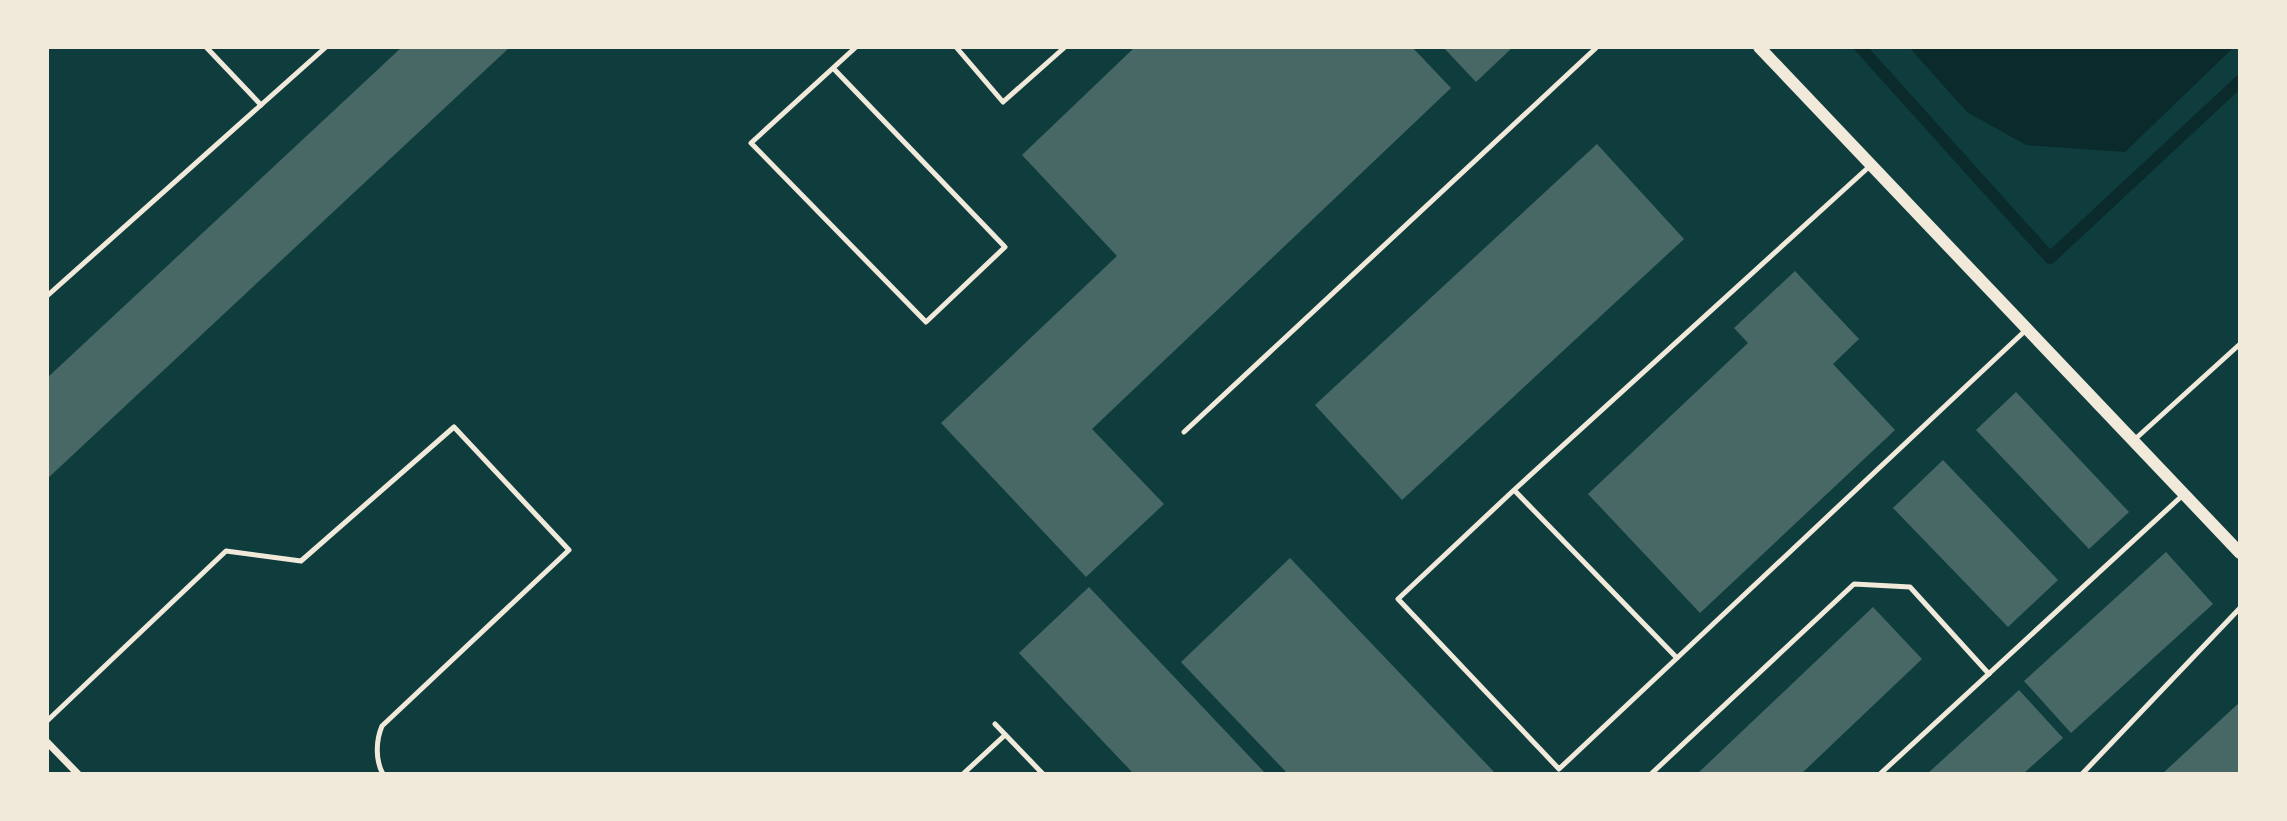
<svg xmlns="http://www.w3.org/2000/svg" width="2287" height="821" font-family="'DejaVu Sans',sans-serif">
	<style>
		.water { fill: #0a2a2b }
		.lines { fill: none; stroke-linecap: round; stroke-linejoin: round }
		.stream { stroke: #0a2a2b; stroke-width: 12 }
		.building { fill: #486865 }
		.service { stroke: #f1e9da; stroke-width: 5 }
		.minor { stroke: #f1e9da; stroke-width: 7 }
		.tertiary { stroke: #f1e9da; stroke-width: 12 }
	</style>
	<rect width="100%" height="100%" fill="#0f3d3e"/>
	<polygon class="water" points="1909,47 2234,47 2125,152 2026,145 1967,112"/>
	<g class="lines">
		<polyline class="stream" points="1860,47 2050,258 2240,81"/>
	</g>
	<g class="building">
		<polygon points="402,47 510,47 47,479 47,378"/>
		<polygon points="1135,47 1412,47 1451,88 1092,429 1164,504 1086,577 941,423 1117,256 1022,155"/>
		<polygon points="1443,47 1513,47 1476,82"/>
		<polygon points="1597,144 1684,239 1402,500 1315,405"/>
		<polygon points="1795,271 1859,339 1833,364 1895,430 1700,613 1588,494 1748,343 1734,328"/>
		<polygon points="2016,392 2129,512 2089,549 1976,430"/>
		<polygon points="1943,460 2058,580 2008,627 1893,508"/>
		<polygon points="2166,552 2213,604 2071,733 2024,681"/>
		<polygon points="1290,558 1496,774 1288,774 1181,662"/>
		<polygon points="1089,587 1266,774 1130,774 1132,772 1019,653"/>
		<polygon points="1873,607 1922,659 1801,774 1697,774"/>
		<polygon points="2019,690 2063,738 2023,774 1927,774"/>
		<polygon points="2240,702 2240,774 2162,774"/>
	</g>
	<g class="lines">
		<g class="service">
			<polyline points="206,47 261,105"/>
			<polyline points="956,47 1003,102 1065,47"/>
			<polyline points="833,68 1005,247 926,322 751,143 856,47"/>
			<polyline points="47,296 326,47"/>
			<polyline points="1184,432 1597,47"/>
			<polyline points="2133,441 2240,344"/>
			<polyline points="1514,490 1677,658 1559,769 1398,599 1514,490 1871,165"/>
			<polyline points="1677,658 2027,329"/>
			<path d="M47,721L226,551L301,561L454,427L569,550L382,726C376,740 375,760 383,774"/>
			<polyline points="995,724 1043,774"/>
			<polyline points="963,774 1005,735"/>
			<polyline points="1651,774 1854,584 1910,587 1989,674"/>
			<polyline points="1880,774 2184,494"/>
			<polyline points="2082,774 2240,608"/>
		</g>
		<polyline class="minor" points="47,742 78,774"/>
		<polyline class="tertiary" points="1759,47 2240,553"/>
	</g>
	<rect width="2287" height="821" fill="none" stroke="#f1e9da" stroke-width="98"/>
</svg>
